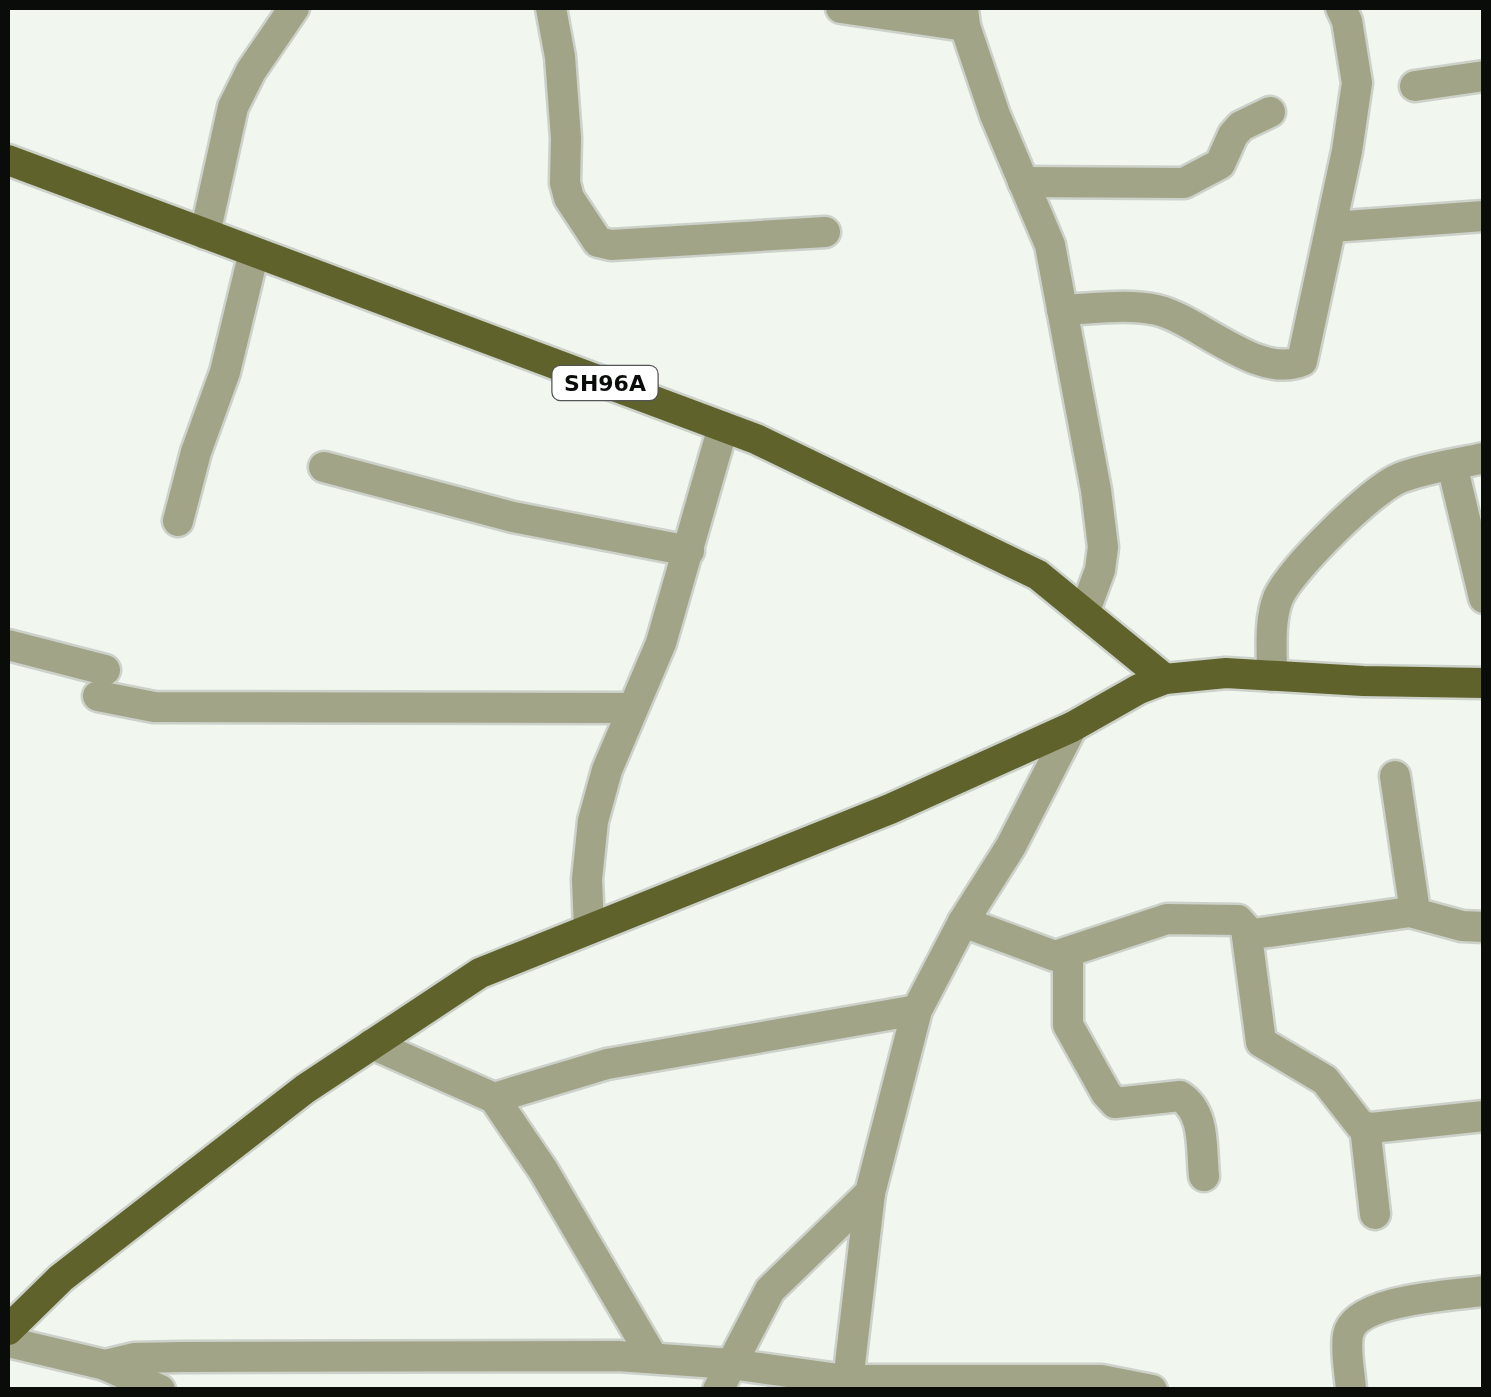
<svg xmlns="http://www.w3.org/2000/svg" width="1491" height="1397" font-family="'DejaVu Sans',sans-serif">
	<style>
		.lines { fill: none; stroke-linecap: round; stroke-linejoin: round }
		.street-casing { stroke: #ccd1ca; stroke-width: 35 }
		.primary-casing { stroke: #ccd1ca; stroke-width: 35 }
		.street { stroke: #a2a487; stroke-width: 30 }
		.primary { stroke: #5f622b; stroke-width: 30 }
		.labels { text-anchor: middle; stroke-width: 8; stroke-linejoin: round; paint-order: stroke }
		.shield { fill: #fff; stroke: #545554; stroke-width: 2.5 }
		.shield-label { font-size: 22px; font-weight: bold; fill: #0a0c0a }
	</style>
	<rect width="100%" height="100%" fill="#f1f6ef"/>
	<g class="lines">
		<defs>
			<g id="street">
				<polyline points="551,8 560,57 566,138 565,183 569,198 598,242 611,245 825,232"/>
				<polyline points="841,8 965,26"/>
				<polyline points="963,8 965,26 995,115 1050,245 1096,490 1103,547 1100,570 1084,613"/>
				<polyline points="1415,86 1484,76"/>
				<polyline points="1023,182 1184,183 1220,164 1233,135 1241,126 1270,112"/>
				<polyline points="1332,227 1484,216"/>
				<polyline points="205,234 233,107 251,71 294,8"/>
				<path d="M1062,310C1092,309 1127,303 1157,310C1197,319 1258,380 1302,361L1347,151L1357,83L1347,21L1341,8"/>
				<polyline points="1452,465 1484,598"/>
				<polyline points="324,467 513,517 689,551"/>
				<polyline points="178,521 196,452 225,372 254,252"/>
				<polyline points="8,645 105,670"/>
				<path d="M1272,676C1272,651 1269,621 1278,598C1290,570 1372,489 1400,478C1425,468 1456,464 1484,458"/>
				<polyline points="98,696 154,707 631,708"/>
				<polyline points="1395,776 1415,912"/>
				<polyline points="963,922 1055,956 1167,919 1238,920 1246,929 1261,1042 1325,1080 1361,1126 1371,1128 1484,1116"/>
				<polyline points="589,929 587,879 593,821 607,770 661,643 723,427"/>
				<polyline points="1247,935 1410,912 1462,926 1484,927"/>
				<path d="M1068,952V1025L1106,1093L1115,1103L1180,1096C1206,1113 1201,1148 1204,1176"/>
				<polyline points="372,1044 494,1098 543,1170 653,1358"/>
				<polyline points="494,1098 607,1064 917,1010"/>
				<polyline points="1365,1127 1375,1214"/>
				<polyline points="8,1342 105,1365 160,1390"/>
				<polyline points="105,1365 134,1358 182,1357 618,1356 731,1364 846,1380 1101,1380 1152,1390"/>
				<polyline points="718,1390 770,1290 870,1193"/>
				<polyline points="847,1390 870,1193 917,1010 963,922 1011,846 1072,727"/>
				<path d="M1351,1390C1350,1373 1345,1351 1348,1335C1354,1299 1454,1295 1484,1291"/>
			</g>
			<g id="primary">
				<polyline points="8,160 756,439 1038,575 1165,679"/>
				<polyline points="8,1330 61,1278 305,1089 480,973 890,809 1072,727 1139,689 1165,679 1226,673 1363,681 1484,683"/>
			</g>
		</defs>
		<use href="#street" class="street-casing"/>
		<use href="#primary" class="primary-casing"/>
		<use href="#street" class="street"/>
		<use href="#primary" class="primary"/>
	</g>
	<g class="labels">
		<rect class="shield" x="552.5" y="366" width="105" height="34" rx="8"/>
		<g class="shield-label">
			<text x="605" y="391">SH96A</text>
		</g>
	</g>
	<rect width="1491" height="1397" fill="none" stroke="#0a0c0a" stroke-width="20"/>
</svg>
